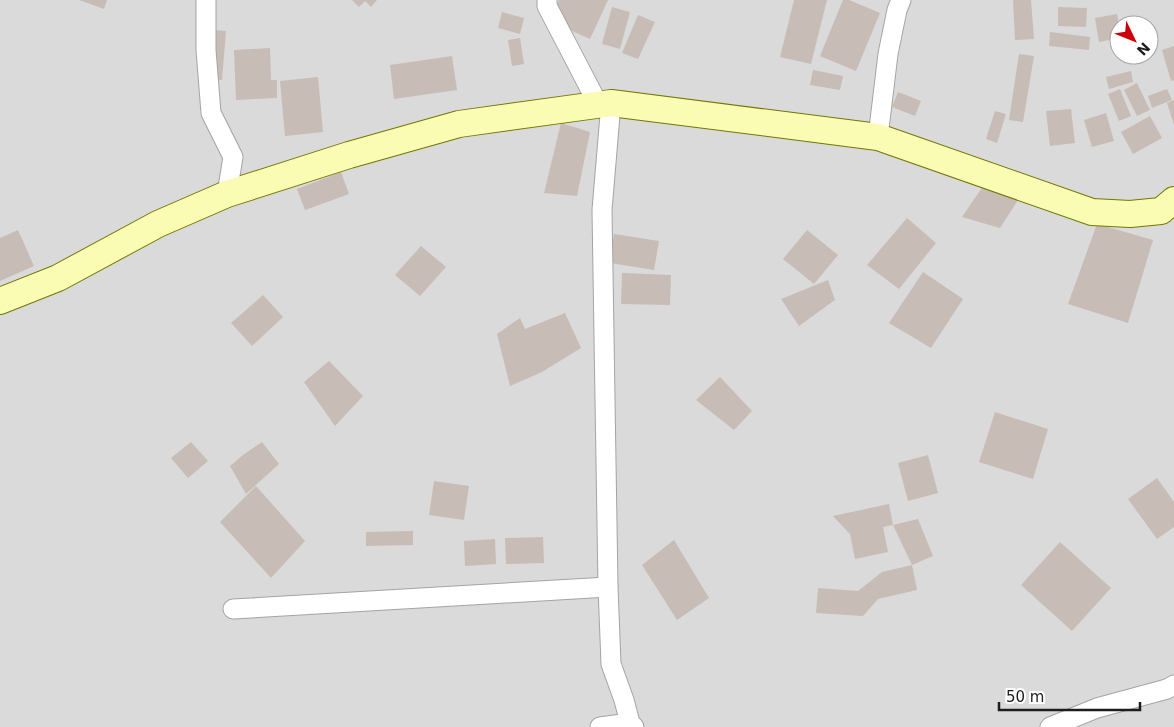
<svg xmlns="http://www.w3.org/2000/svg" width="1174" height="727" font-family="'DejaVu Sans',sans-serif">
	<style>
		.residential { fill: #dbdada; fill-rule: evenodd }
		.building { fill: #c7bcb6 }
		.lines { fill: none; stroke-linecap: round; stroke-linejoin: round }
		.street-casing { stroke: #a4a4a4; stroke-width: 21 }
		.secondary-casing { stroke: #707801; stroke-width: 28 }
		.street { stroke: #fff; stroke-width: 19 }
		.secondary { stroke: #fbfcb4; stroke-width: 26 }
	</style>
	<rect width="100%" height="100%" fill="#efeae3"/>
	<path class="residential" d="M0,0H1174V727H0ZM1119,25H1149V55H1119Z"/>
	<g class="building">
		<polygon points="79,0 107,0 104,9"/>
		<polygon points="352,0 377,0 371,7 365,1 359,7"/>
		<polygon points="559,0 608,0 590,39 550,21"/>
		<polygon points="794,0 827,0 811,64 780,57"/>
		<polygon points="843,0 849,0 880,13 856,71 820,56"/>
		<polygon points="1013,0 1031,0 1034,39 1015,40"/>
		<polygon points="612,7 630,12 620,49 602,44"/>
		<polygon points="1058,7 1087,8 1086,27 1058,26"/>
		<polygon points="502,12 524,18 520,34 498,28"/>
		<polygon points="1117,14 1119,25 1119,38 1099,42 1095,18"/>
		<polygon points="638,15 655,22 638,59 622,53"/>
		<polygon points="213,30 226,31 222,80 209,79"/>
		<polygon points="1050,32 1090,37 1089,50 1049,46"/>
		<polygon points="520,38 524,64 512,66 508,40"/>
		<polygon points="1174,46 1174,80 1171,81 1162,50"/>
		<polygon points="270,48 271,80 277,80 277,98 236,100 234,50"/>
		<polygon points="1019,54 1034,56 1023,122 1009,120"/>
		<polygon points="452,56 457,90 394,99 390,65"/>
		<polygon points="813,70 843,76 840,90 810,85"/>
		<polygon points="1131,71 1133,82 1109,89 1106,77"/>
		<polygon points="318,77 323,132 285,136 280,81"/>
		<polygon points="1137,83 1150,110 1137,116 1124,90"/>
		<polygon points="1120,89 1131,116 1119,121 1108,94"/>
		<polygon points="1167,89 1172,100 1152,108 1148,96"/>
		<polygon points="898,92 921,101 915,116 892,107"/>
		<polygon points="1174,100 1174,125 1167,103"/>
		<polygon points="1071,109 1075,143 1050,146 1046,111"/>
		<polygon points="995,111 1006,114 997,143 986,139"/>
		<polygon points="1106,113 1114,141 1092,147 1084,120"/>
		<polygon points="1150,116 1162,138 1133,154 1121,132"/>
		<polygon points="561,123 590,132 577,196 544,193"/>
		<polygon points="341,172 349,194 305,210 297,189"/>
		<polygon points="990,176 1020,197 1000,228 962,217"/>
		<polygon points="907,218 936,243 899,289 867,265"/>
		<polygon points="1097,224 1153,240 1128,323 1068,304"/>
		<polygon points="18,230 34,266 0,281 0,238"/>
		<polygon points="807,230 838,255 814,284 783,259"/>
		<polygon points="614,234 659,241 654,270 610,263"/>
		<polygon points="421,246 446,267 420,296 395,275"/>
		<polygon points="923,272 963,299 931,348 889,323"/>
		<polygon points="622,273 671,275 670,305 621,304"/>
		<polygon points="828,280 835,300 799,326 781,299"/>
		<polygon points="263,295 283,317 252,346 231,323"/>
		<polygon points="565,313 581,348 542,372 510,386 497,334 520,318 525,329"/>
		<polygon points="329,361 363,396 335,426 304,382"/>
		<polygon points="720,377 752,411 734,430 696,400"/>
		<polygon points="995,412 1048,429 1033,479 979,462"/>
		<polygon points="191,442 208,461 188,478 171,458"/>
		<polygon points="262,442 279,464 246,494 230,466 243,455"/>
		<polygon points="928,455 938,493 908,501 898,463"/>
		<polygon points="1157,478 1174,502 1174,527 1157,539 1128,499"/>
		<polygon points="434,481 469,486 464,520 429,515"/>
		<polygon points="256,486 305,541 271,578 220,522"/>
		<polygon points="889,504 893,525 918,519 933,556 912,565 893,525 883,527 888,552 855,559 850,534 833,516"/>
		<polygon points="413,531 413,545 366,546 366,532"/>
		<polygon points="543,537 544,563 506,564 505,538"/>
		<polygon points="495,539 496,564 465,566 464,541"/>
		<polygon points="674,540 709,598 677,620 642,565"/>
		<polygon points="1060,542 1111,588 1072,631 1021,585"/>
		<polygon points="912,565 917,590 878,599 863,616 816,613 818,588 858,591 882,572"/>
	</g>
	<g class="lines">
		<defs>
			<g id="street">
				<polyline points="206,0 206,50 211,113 233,157 227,194"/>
				<polyline points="547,0 547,6 598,104"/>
				<polyline points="611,103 602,210 608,587 611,664 624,700 630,723 634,727"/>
				<polyline points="878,137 888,54 897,10 901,0"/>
				<polyline points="233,609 608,587"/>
				<polyline points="600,727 630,723"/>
				<polyline points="1050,727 1097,708 1167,689 1174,685"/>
			</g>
			<polyline id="secondary" points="0,301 58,278 158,224 227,194 349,155 459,124 611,103 878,137 1092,212 1130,214 1161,211 1174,200"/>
		</defs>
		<use href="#street" class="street-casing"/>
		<use href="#secondary" class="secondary-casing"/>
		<use href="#street" class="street"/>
		<use href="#secondary" class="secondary"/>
	</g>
	<g transform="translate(1134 40) rotate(133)"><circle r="24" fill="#ffffff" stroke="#a5a5a5"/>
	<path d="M0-4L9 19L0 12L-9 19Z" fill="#cb0008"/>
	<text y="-8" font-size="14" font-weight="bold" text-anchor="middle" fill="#1d1d1d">N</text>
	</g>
	<path d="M999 702v8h141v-8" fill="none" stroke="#1d1d1d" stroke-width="2.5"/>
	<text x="1006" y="702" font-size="15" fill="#1d1d1d" stroke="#ffffff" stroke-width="4" paint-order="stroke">50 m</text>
</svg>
